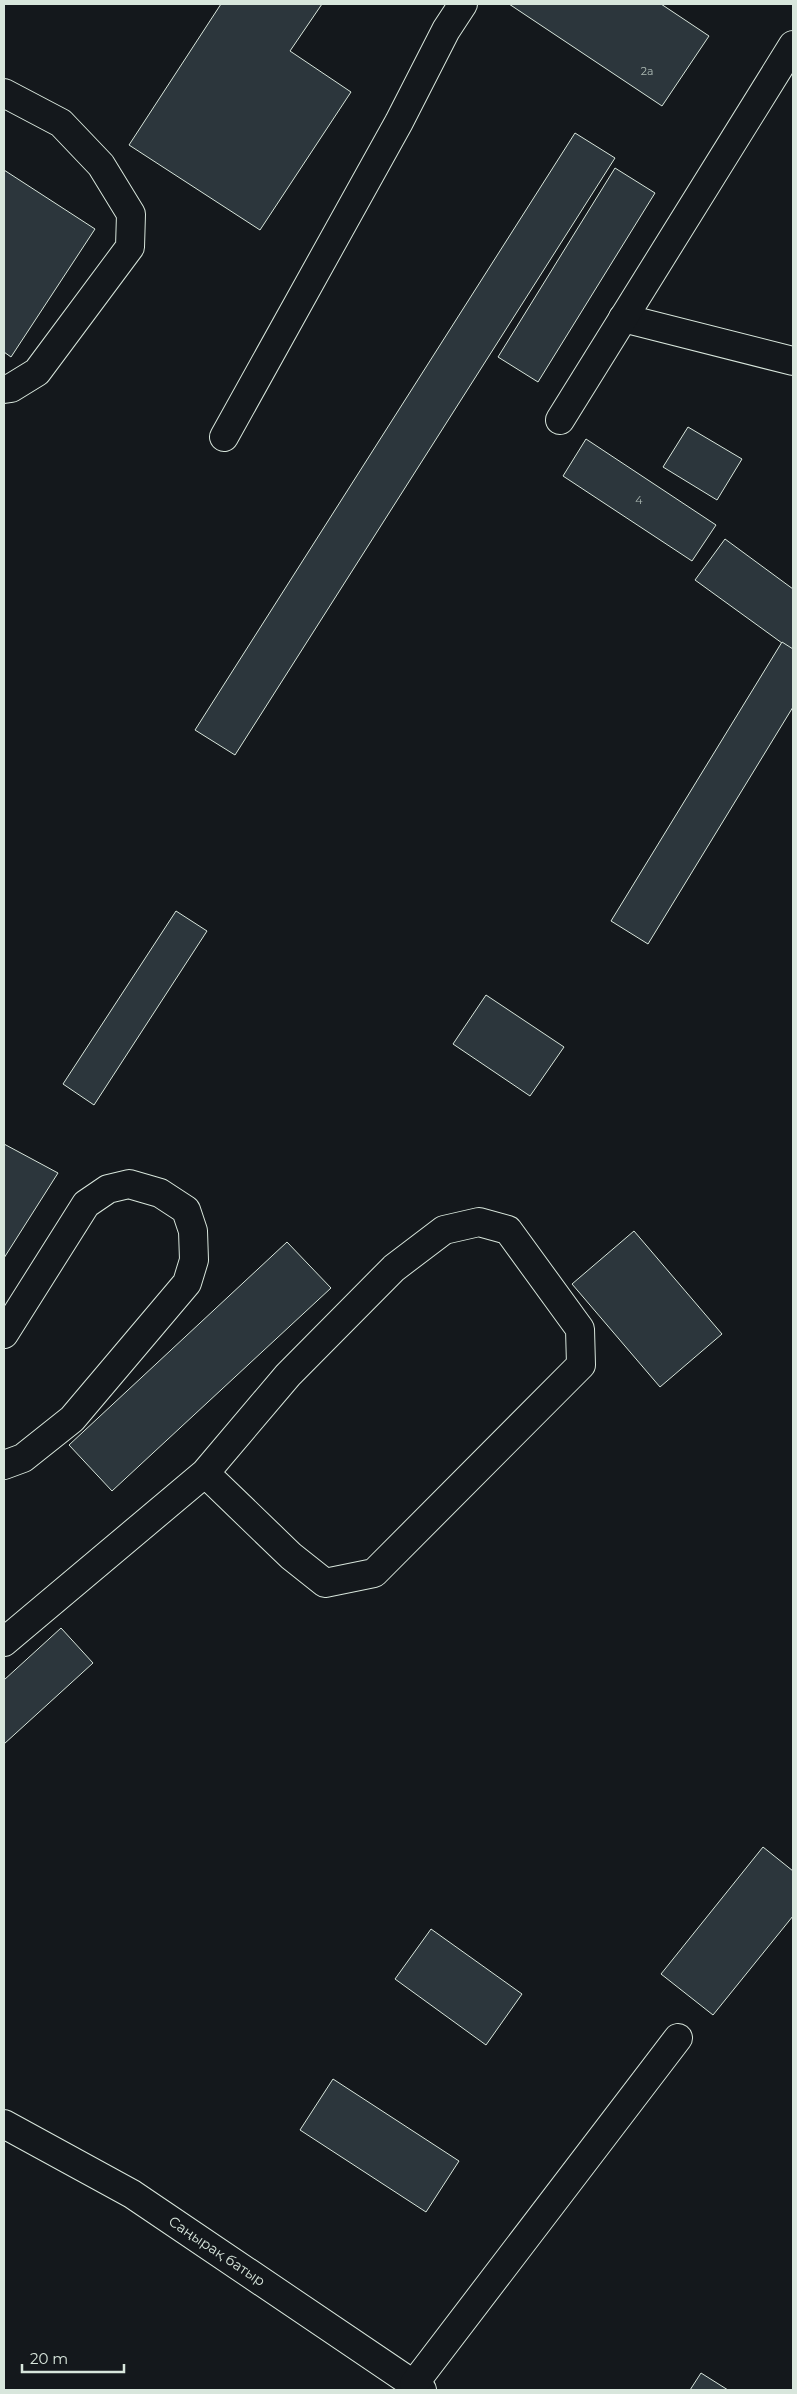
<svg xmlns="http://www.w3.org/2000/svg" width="797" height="2394" font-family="Montserrat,sans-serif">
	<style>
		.building { fill: #2c363c; stroke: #d8e6dc }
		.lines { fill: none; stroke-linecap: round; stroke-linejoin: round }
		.minor-casing { stroke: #d8e6dc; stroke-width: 30 }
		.minor { stroke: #14181c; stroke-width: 28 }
		.labels { text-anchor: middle; stroke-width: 4; stroke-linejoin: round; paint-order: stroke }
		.number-label { font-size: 11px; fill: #adbab4 }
		.street-label { font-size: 14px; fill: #d8e6dc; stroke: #14181c }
	</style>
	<rect width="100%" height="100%" fill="#14181c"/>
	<g class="building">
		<polygon points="221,4 322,4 290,51 351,92 260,230 129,145"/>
		<polygon points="509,4 661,4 709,36 662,106"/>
		<polygon points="575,133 615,158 235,755 195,730"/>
		<polygon points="615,168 655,193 538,382 498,357"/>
		<polygon points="4,170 95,229 11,357 4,352"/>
		<polygon points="688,427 742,459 717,500 663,467"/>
		<polygon points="586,439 716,525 692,561 563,476"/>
		<polygon points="725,539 793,589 793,651 695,580"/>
		<polygon points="782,642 793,649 793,707 648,944 611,921"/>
		<polygon points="176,911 207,931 94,1105 63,1084"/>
		<polygon points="486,995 564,1047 530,1096 453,1044"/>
		<polygon points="4,1144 58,1173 4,1258"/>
		<polygon points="634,1231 722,1334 660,1387 572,1284"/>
		<polygon points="287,1242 331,1288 112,1491 69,1445"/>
		<polygon points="61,1628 93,1663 4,1744 4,1680"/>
		<polygon points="763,1847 793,1871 793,1916 713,2015 661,1974"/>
		<polygon points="431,1929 522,1994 486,2045 395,1979"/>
		<polygon points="333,2079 459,2161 426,2212 300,2130"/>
		<polygon points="701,2373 728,2390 690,2390"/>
	</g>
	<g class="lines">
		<defs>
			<g id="minor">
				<polyline points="4,93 61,123 101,165 131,214 130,247 37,372 11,388 4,389"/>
				<polyline points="623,318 793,361"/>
				<polyline points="560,420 793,45"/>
				<polyline points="224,437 399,122 446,30 463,4"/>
				<polyline points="4,1334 86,1204 108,1189 129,1184 160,1193 186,1210 193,1231 194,1260 187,1283 72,1419 23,1458 4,1465"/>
				<polyline points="4,1642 205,1473 288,1375 394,1268 444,1230 479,1222 508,1230 580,1329 581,1365 374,1573 325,1583 291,1556 205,1473"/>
				<polyline points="4,2124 132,2194 422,2390"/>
				<polyline points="414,2384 678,2038"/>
			</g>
		</defs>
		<use href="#minor" class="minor-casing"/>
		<use href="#minor" class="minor"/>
	</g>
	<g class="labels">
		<g class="number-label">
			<text x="647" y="75">2а</text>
			<text x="639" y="504">4</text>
		</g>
		<g class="street-label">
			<text transform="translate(217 2251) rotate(34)" y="5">Саңырақ батыр</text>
		</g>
	</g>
	<rect width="797" height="2394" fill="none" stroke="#d8e6dc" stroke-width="10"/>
	<path d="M22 2364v8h102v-8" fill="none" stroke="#d8e6dc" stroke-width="2.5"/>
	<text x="30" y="2364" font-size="15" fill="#d8e6dc" stroke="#14181c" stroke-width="4" paint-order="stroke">20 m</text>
</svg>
